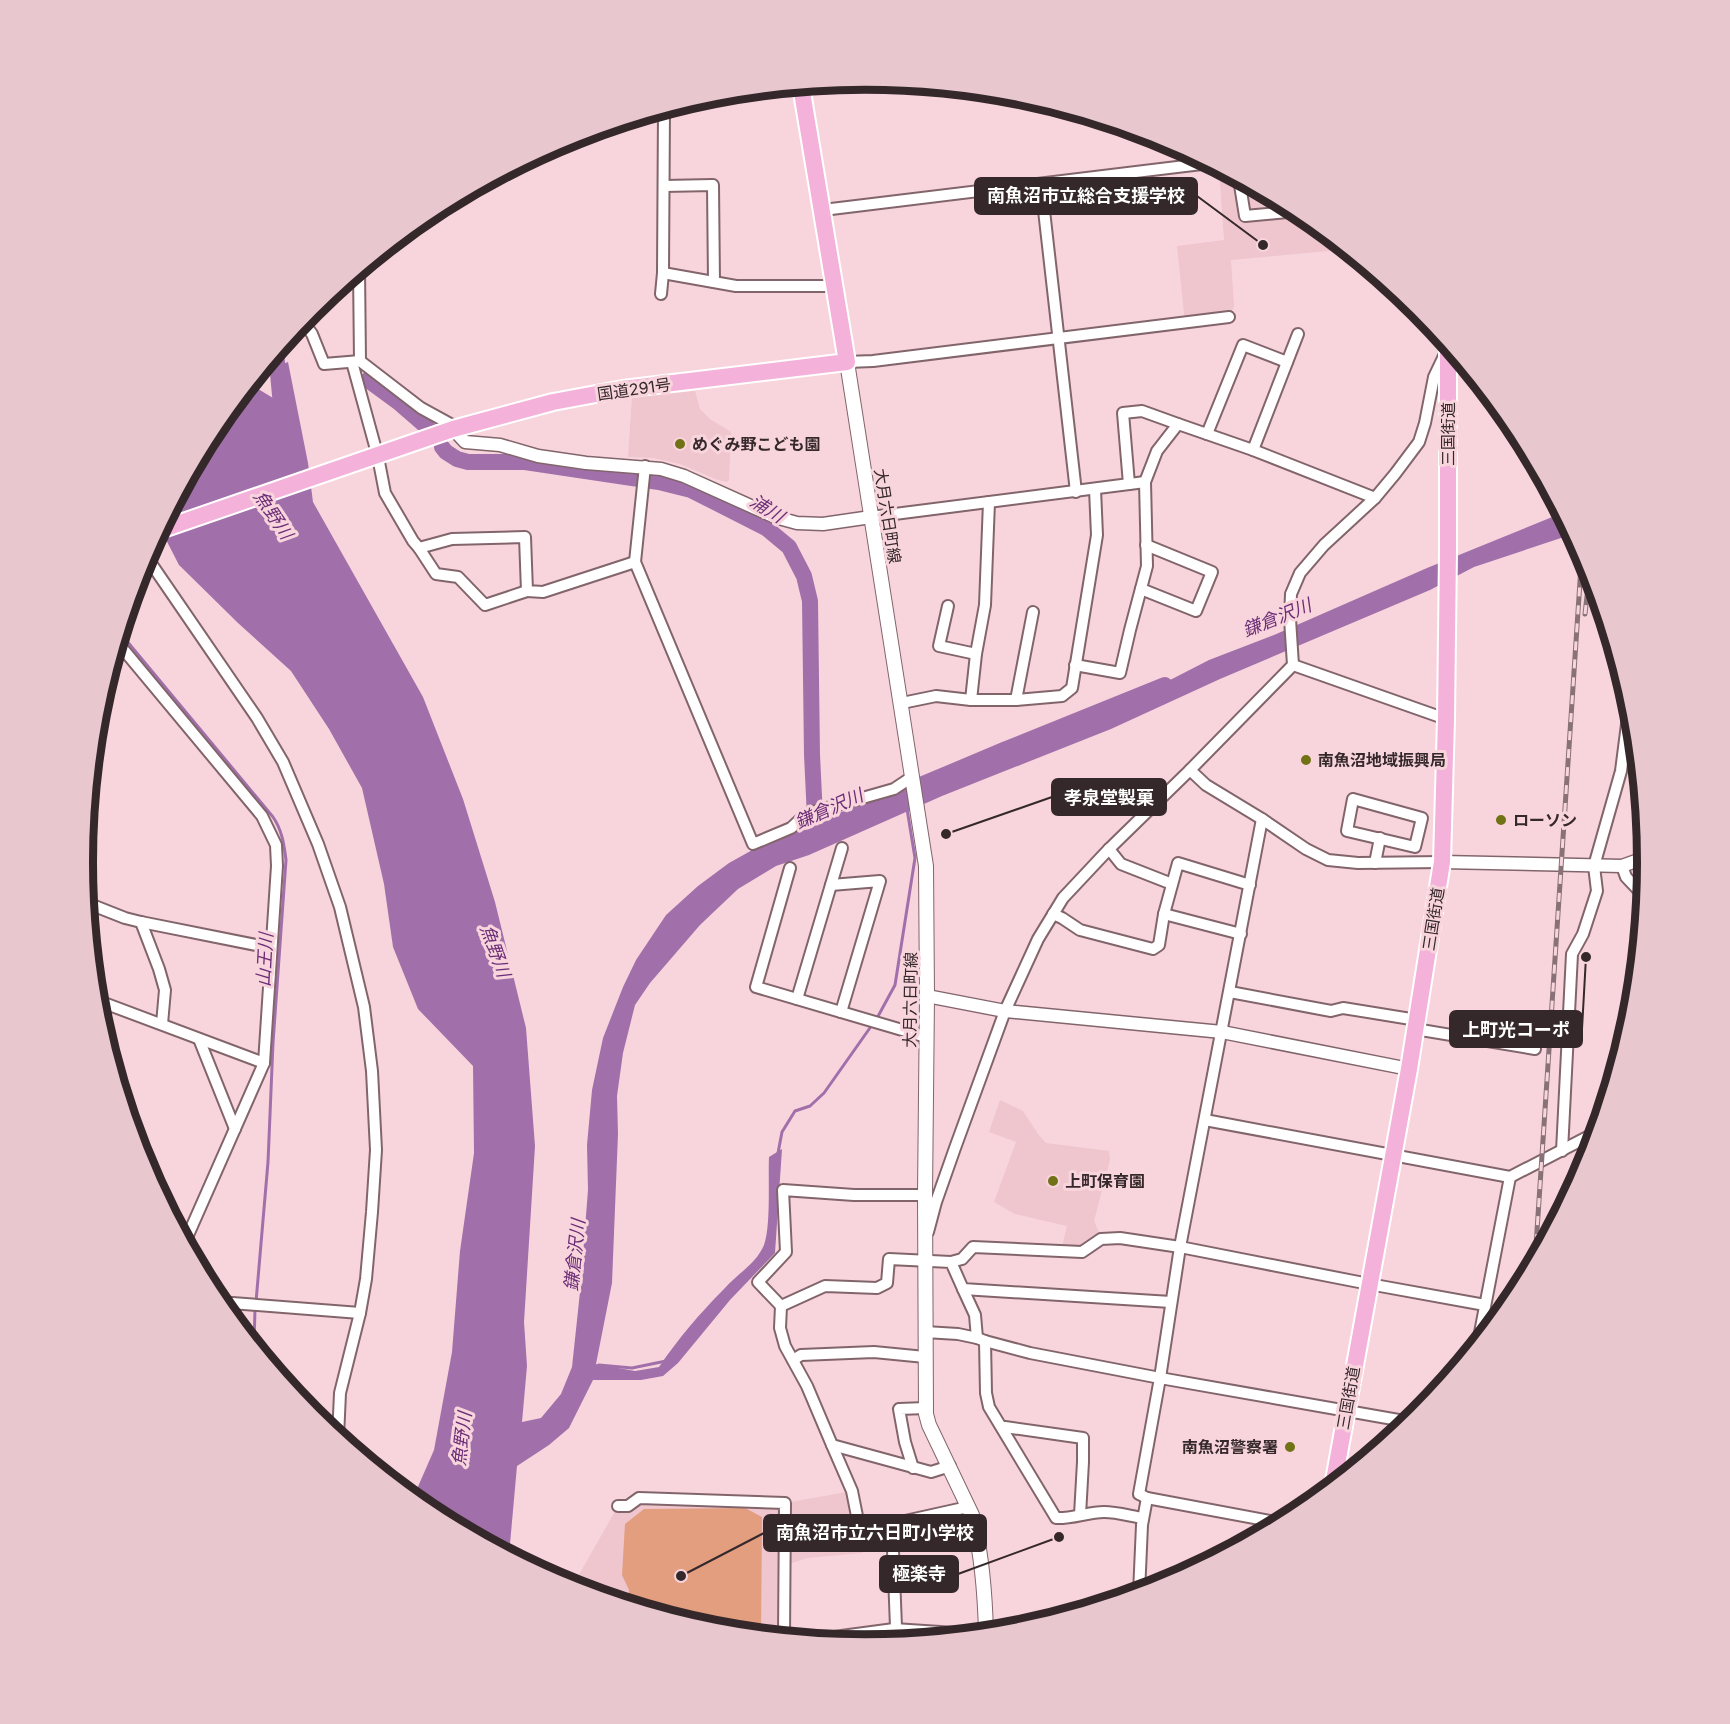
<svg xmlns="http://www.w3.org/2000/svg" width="1730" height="1724" font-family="Inter,'Noto Sans JP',sans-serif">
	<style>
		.built { fill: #efc5ce }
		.green { fill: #e29e7f }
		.water { fill: #a170aa }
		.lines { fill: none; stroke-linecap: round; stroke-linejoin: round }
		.stream { stroke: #a170aa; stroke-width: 3 }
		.river { stroke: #a170aa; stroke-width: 16 }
		.minor-casing { stroke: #82656b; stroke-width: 14 }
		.tertiary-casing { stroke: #82656b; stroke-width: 15 }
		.secondary-casing { stroke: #82656b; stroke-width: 16 }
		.trunk-casing { stroke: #fff; stroke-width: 20 }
		.minor { stroke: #fff; stroke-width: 10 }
		.tertiary { stroke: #fff; stroke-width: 12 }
		.secondary { stroke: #fff; stroke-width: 14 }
		.trunk { stroke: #f4b2db; stroke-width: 16 }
		.rail-casing { stroke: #897277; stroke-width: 5 }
		.rail { stroke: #f8d5dd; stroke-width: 3; stroke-dasharray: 9; stroke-linecap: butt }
		.poi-dot { fill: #717115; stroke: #f8d5dd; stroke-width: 2 }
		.labels { text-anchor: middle; stroke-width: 6; stroke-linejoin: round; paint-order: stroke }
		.street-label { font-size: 16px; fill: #35282b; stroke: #f8d5dd }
		.poi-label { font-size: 16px; font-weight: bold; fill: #35282b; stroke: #f8d5dd; text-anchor: start }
		.water-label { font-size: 18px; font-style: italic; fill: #6c2e77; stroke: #f8d5dd }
		.rim { fill: none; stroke: #35282b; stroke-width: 8 }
		.leader { fill: none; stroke: #35282b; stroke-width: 2 }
		.callout-dot { fill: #35282b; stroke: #f8d5dd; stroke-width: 2 }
		.callout { fill: #35282b; stroke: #35282b; stroke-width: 2 }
		.callout-label { font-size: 18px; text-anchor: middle; font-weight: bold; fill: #fff }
	</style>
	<rect width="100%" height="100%" fill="#f8d5dd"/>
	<g class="built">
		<polygon points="1219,168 1300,212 1339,244 1339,250 1231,260 1234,306 1229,317 1185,323 1177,246 1224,240"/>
		<polygon points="695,391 700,409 710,419 731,432 729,480 727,482 718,480 680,464 653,458 628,457 632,397"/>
		<polygon points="1000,1100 1023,1111 1038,1134 1046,1143 1109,1151 1110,1160 1094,1221 1100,1235 1080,1248 1062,1247 1067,1226 1015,1214 994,1202 1016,1142 989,1132"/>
		<polygon points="852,1491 863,1553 808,1558 785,1565 784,1637 712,1629 572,1587 618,1506 639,1498 785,1503"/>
	</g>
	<polygon class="green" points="745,1508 762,1517 761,1634 712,1629 628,1604 629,1590 622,1575 625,1524 644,1509"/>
	<path class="water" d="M288,362L308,463L313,502L423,697L463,799L495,902L526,1028L535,1146L524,1322L527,1366L522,1422L541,1418L561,1394L572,1367L580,1292L588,1190L587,1145L592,1090L603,1038L623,987L636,960L666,915L698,886L729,863L765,843L833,815L885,796L936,784L1104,714L1209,660L1274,635L1427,568L1562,513L1573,534L1474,567L1430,590L1220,679L1111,729L942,796L809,855L776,866L738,889L700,925L650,983L635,1005L623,1053L617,1096L618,1134L612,1283L596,1364L635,1371L659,1367C678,1339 700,1313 724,1289C737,1274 756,1264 764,1245C771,1226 768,1180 769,1157L782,1149L775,1253L730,1300L678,1363L663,1376L641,1380H593L569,1428L549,1445L517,1466L509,1555L430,1512L413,1498L434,1450L452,1352L460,1251L474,1153L473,1066L418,1009L393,947L384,884L362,788L329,729L291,671L238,623L179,565L160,528L215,427L250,384L288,407L283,364Z"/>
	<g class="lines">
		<g class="stream">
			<path d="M121,634L273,817C282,830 284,844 286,860L273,1043L268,1162L256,1302"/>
			<polyline points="876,1020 895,985 915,858 907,809"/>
			<polyline points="778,1153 782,1132 795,1111 810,1106 824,1093 872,1025"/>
			<polyline points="254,1344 255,1309"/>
			<polyline points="599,1365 632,1368 666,1361"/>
		</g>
		<g class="river">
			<polyline points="276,352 283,427"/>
			<polyline points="368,380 398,402 428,428"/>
			<polyline points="442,447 446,452 457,459 468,462 525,462 659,482 691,490 766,528 789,547 804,576 810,601 812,755 815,817 821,835"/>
			<polyline points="885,804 904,792 1004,750 1165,685"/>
		</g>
		<defs>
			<g id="minor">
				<polyline points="1239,179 1245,216 1287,212 1287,204"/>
				<polyline points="1041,184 1076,492"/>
				<polyline points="664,186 713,185 714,282"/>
				<polyline points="823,210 1210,163"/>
				<polyline points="359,269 360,361"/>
				<polyline points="663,273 736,286 835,286"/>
				<polyline points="661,294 663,273 664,109"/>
				<polyline points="302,320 312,334 324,364 360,361 421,408 452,425 453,429"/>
				<polyline points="352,362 375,446"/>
				<polyline points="847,362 873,361 1229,317"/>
				<polyline points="1207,434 1243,345 1287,362"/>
				<polyline points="1253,450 1298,334"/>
				<polyline points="379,462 385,493 413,541 419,548 452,539 525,537 527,591 543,592 635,562"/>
				<polyline points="645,466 635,562 753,844 791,828 806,814 894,789 912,777"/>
				<polyline points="1129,484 1123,413 1142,411 1178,424"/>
				<polyline points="871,517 1145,482"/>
				<polyline points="419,548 436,574 458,577 485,605 527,591"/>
				<polyline points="146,556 257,718 283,762 318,844 340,907 364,1007 372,1071 376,1150 372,1212 366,1279 360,1313 340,1393 338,1437"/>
				<polyline points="1141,589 1196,611 1212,572 1146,545"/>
				<polyline points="948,606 939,646 976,654"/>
				<polyline points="118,643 262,816 276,845 277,866 264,1063 185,1242"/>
				<polyline points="1075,665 1120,673 1130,630 1147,566 1145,482 1157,451 1178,424 1253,450 1375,498"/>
				<polyline points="1293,665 1446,719"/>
				<polyline points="971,700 976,654 985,605 989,502"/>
				<polyline points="1016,700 1033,612"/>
				<polyline points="902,703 936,696 971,700 1016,700 1062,696 1072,688 1097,535 1095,489"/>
				<polyline points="1190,770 1206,785 1262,819 1306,849 1328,860 1358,863 1442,862"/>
				<polygon points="1353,799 1422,818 1415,847 1347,831"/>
				<polyline points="1262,819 1180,1247 1160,1378 1139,1494 1147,1498 1281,1523"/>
				<polyline points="1109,849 1121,864 1172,884"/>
				<polyline points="1375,863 1380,838"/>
				<polyline points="1622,866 1626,877 1644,896"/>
				<polyline points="790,868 756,987 926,1037"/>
				<polyline points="831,885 880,881 841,1012"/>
				<polyline points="87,903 125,918 141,922 271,948"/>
				<polyline points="1053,914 1062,918 1080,930 1153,949 1159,945 1164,914 1178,863 1250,885"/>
				<polyline points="1164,914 1241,934"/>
				<polyline points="141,922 159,969 165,990 162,1024"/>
				<polyline points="1230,992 1331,1011 1343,1008 1417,1020"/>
				<polyline points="797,999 842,848"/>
				<polyline points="96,1000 264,1063"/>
				<polyline points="1415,1029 1535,1049"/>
				<polyline points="199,1039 235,1129"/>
				<polyline points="1205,1120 1510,1177 1597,1132"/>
				<polyline points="1562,1151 1572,954 1583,934 1597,891 1594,866 1621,771 1630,701"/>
				<polyline points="925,1195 854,1195 783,1190 786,1252 758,1282 781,1306 825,1286 877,1288 887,1283 889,1259 951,1262 963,1289 1171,1302"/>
				<polyline points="928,1232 936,1202 955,1148 1005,1011 1038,939 1063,898 1109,849 1190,770 1293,665 1290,619 1291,594 1300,573 1324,545 1375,498 1395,474 1419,442 1425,423 1434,377 1445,354"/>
				<polyline points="951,1262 962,1259 973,1247 1082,1252 1101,1239 1120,1238 1180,1247 1369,1284 1485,1305"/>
				<polyline points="963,1289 975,1315 977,1338"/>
				<polyline points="219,1302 360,1313"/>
				<polyline points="781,1306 780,1328 785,1346 807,1386 832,1445 931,1472 950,1466"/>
				<polyline points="925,1332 958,1334 977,1338 985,1341 1030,1353 1160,1378 1410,1422"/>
				<path d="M985,1341L986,1393L989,1407L1056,1518C1072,1519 1088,1512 1104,1512C1117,1512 1130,1516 1143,1518"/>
				<polyline points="1478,1343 1510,1177"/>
				<polyline points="793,1360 801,1355 874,1352 925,1357"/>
				<polyline points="1003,1429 1005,1427 1083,1438 1083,1462 1080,1515"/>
				<polyline points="832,1445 852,1491 860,1531 968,1507"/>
				<polyline points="913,1468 905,1442 899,1409 926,1408"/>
				<polyline points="618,1506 628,1506 639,1498 785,1503 784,1637"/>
				<polyline points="1139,1593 1142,1525 1147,1498"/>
				<polyline points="824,1640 834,1637 894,1629 971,1634"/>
				<polyline points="891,1642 890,1632 896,1627 892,1524"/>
			</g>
			<g id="tertiary">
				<polyline points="453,429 465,442 500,445 538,456 586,463 661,469 684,476 775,517 797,523 823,524 871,517"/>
				<polyline points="1442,862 1622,866 1647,857"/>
				<polyline points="927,996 1005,1011 1222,1032 1409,1069"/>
			</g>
			<path id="secondary" d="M847,362L926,866L927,996L925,1195L926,1414L929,1425L972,1515C982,1553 985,1593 986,1633"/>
			<g id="trunk">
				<polyline points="160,530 453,429 553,402 623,389 847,362 801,86"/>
				<polyline points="1333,1486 1409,1069 1442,862 1446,719 1448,551 1448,345"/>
			</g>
		</defs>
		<use href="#minor" class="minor-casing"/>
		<use href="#tertiary" class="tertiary-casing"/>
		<use href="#secondary" class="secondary-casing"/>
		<use href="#trunk" class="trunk-casing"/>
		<use href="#minor" class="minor"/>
		<use href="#tertiary" class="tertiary"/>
		<use href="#secondary" class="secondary"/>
		<use href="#trunk" class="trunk"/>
		<defs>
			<g id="rail">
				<polyline points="1585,614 1590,569"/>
				<polyline points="1535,1261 1582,551"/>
			</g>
		</defs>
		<use href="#rail" class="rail-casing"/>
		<use href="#rail" class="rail"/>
	</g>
	<g class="poi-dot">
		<circle cx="680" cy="444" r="6"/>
		<circle cx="1306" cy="760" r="6"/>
		<circle cx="1501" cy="820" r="6"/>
		<circle cx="1053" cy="1181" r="6"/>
		<circle cx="1290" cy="1447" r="6"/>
	</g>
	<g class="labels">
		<g class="street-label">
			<text transform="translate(634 389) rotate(-8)" y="6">国道291号</text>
			<text transform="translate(1448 434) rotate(-90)" y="6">三国街道</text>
			<text transform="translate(888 516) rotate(81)" y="6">大月六日町線</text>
			<text transform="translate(1433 919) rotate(-81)" y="6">三国街道</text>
			<text transform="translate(910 1000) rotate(-89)" y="6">大月六日町線</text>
			<text transform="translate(1348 1398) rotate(-80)" y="6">三国街道</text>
		</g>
		<g class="poi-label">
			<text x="692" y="450">めぐみ野こども園</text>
			<text x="1318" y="766">南魚沼地域振興局</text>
			<text x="1513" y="826">ローソン</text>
			<text x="1065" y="1187">上町保育園</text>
			<text x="1278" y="1453" text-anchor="end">南魚沼警察署</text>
		</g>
		<g class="water-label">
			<text transform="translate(767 509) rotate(32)" y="6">浦川</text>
			<text transform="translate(273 515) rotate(56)" y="6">魚野川</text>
			<text transform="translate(1277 618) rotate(-22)" y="6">鎌倉沢川</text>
			<text transform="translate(829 809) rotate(-24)" y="6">鎌倉沢川</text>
			<text transform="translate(495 951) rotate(70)" y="6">魚野川</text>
			<text transform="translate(265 960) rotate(-87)" y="6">山王川</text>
			<text transform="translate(575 1255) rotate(-84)" y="6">鎌倉沢川</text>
			<text transform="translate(462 1439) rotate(-83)" y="6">魚野川</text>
		</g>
	</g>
	<path d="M0 0H1730V1724H0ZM93 862a772 772 0 1 1 1544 0a772 772 0 1 1-1544 0Z" fill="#e8c7cf" fill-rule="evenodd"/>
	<path class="rim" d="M93 862a772 772 0 1 1 1544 0a772 772 0 1 1-1544 0Z"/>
	<path class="leader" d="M1263 245L1197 196M946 834L1052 797M1586 957L1582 1029M681 1576L764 1533M1059 1537L958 1574"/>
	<g class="callout-dot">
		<circle cx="1263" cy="245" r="6"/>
		<circle cx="946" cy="834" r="6"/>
		<circle cx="1586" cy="957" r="6"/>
		<circle cx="681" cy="1576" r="6"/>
		<circle cx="1059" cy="1537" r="6"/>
	</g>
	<g class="callout">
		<rect x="975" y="178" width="222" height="36" rx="6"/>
		<rect x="1052" y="779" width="114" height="36" rx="6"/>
		<rect x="1450" y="1011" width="132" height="36" rx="6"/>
		<rect x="764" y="1515" width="222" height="36" rx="6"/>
		<rect x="880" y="1556" width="78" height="36" rx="6"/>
	</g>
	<g class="callout-label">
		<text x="1086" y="202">南魚沼市立総合支援学校</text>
		<text x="1109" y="804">孝泉堂製菓</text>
		<text x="1516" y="1036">上町光コーポ</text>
		<text x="875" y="1539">南魚沼市立六日町小学校</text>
		<text x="919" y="1580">極楽寺</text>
	</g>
</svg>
